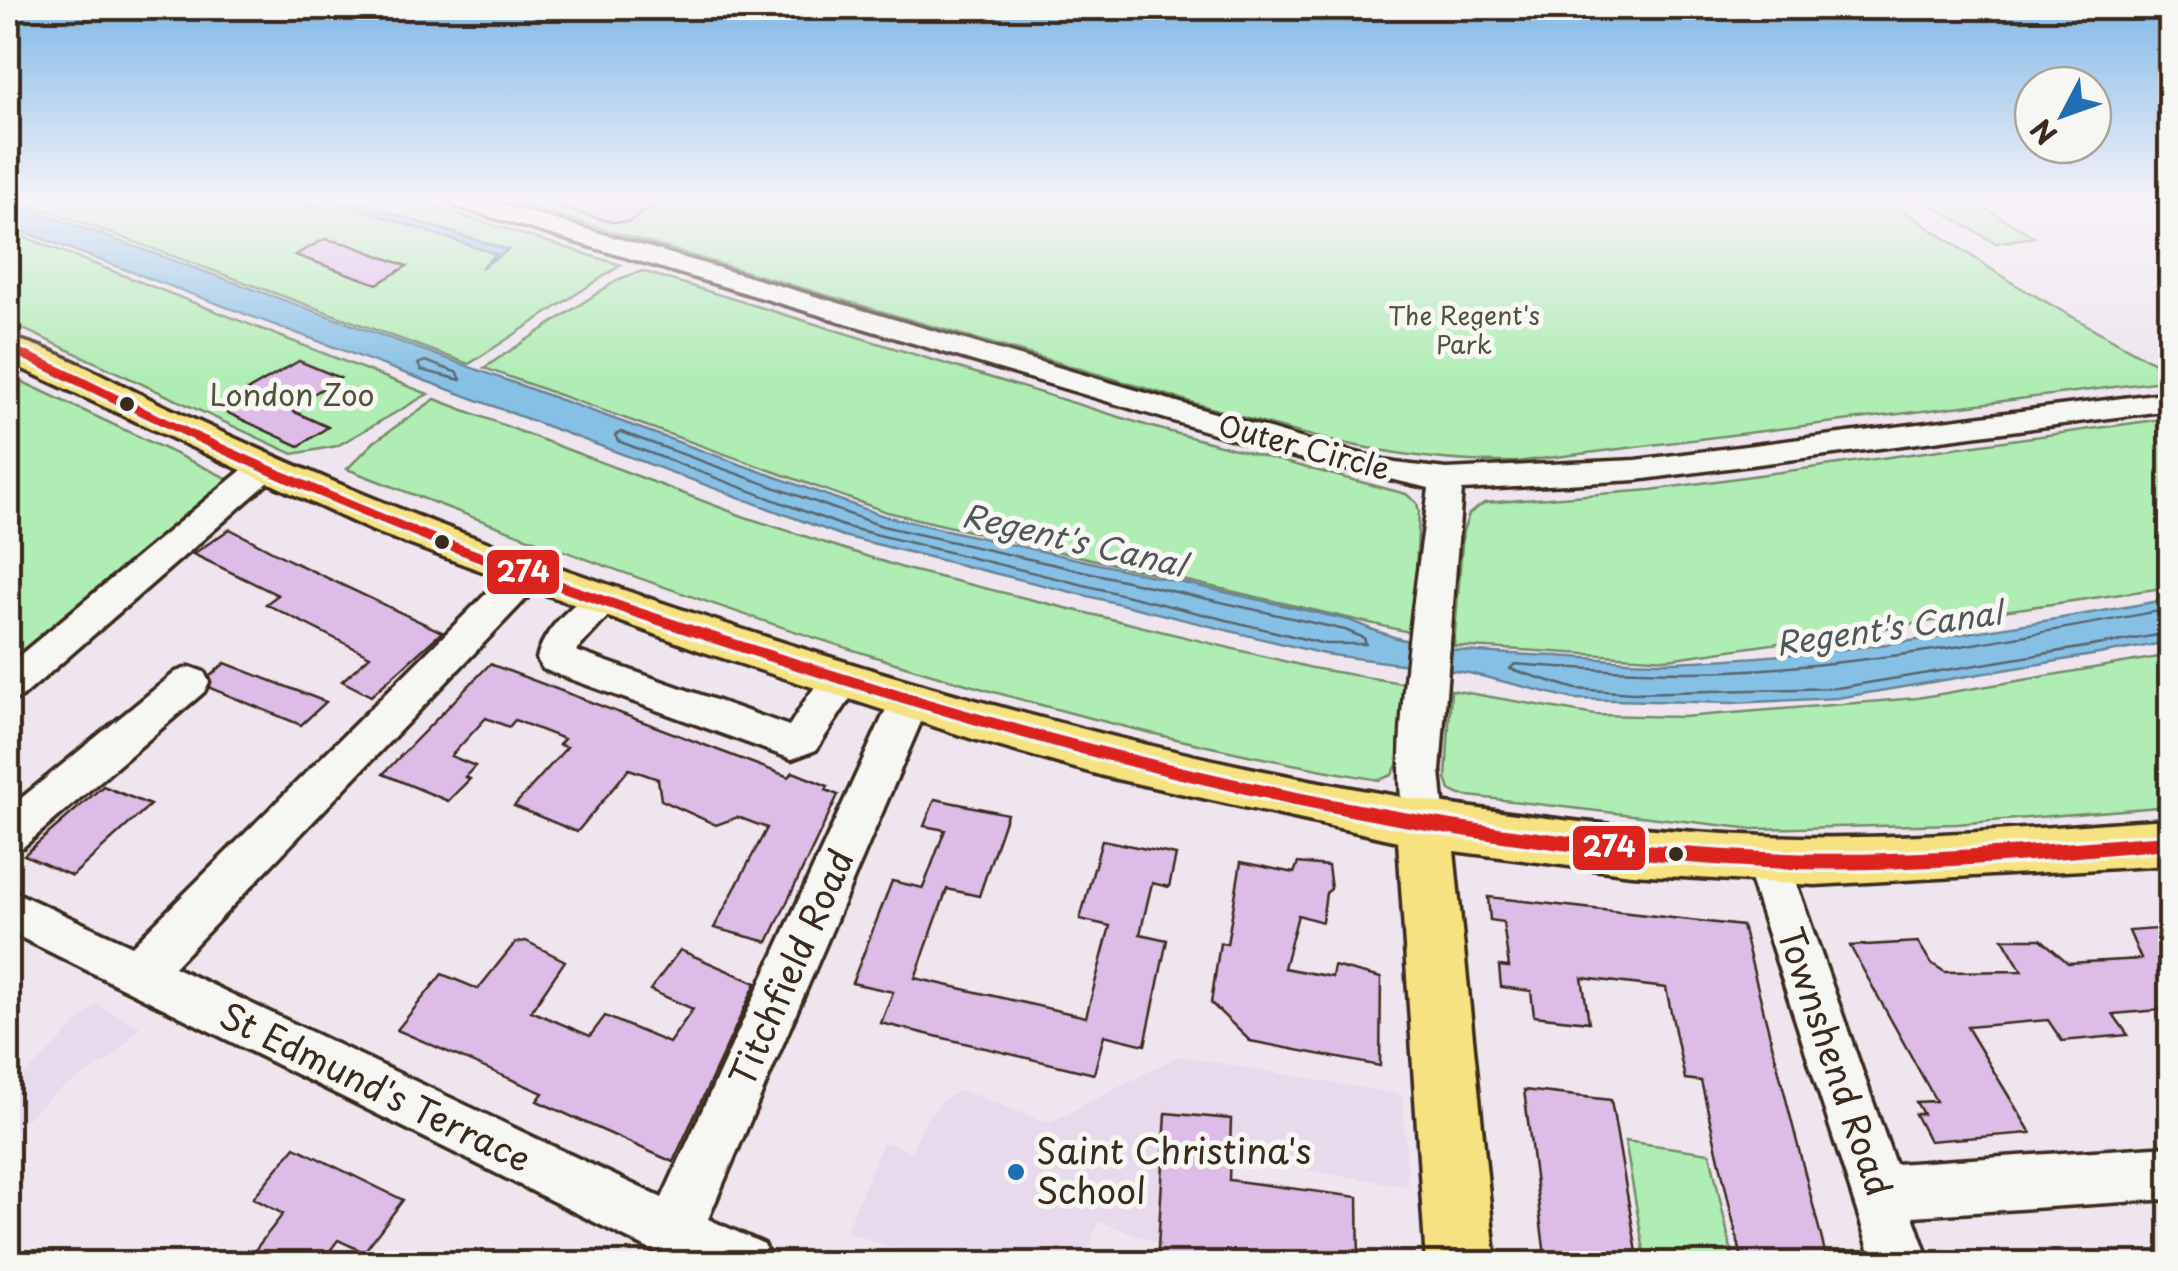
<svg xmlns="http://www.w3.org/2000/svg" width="2178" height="1271" font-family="'Playpen Sans',sans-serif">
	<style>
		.built { fill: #e9d9ed }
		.green { fill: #afedb4; stroke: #758c69; stroke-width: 2.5 }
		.water { fill: #86c0e5; stroke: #688495; stroke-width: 2.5 }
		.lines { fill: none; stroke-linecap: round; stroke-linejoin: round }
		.shore { stroke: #59666e; stroke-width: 2.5 }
		.building { fill: #ddbce8; stroke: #3b2a1e; stroke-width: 2.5 }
		.minor-casing { stroke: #3b2a1e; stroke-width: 7 }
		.major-casing { stroke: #3b2a1e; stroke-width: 7 }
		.minor { fill: #f6f6f2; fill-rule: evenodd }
		.major { fill: #f6e281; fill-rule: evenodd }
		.bus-1-casing { stroke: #f6f6f2; stroke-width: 7 }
		.bus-1 { fill: #dc241f; fill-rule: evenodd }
		.bus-dot { fill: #3b2a1e; stroke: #f6f6f2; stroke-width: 4 }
		.poi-dot { fill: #1f6fb2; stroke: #f6f6f2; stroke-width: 4 }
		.labels { text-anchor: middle; stroke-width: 10; stroke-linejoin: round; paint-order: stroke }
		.far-park-label { font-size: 25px; fill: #52513c; stroke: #f6f6f2 }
		.park-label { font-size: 30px; fill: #52513c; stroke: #f6f6f2 }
		.street-label { font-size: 30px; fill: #3b2a1e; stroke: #f6f6f2 }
		.water-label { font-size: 32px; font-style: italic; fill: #52575a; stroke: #f6f6f2 }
		.near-street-label { font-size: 35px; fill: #3b2a1e; stroke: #f6f6f2 }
		.near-poi-label { font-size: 35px; fill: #3b2a1e; stroke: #f6f6f2; text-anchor: start }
		.line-badge { stroke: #f6f6f2; stroke-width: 4 }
		.badge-label { font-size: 28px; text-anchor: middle; font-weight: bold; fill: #fff }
	</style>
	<rect width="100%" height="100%" fill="#eee5ef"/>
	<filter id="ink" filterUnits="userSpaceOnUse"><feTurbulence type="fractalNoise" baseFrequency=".01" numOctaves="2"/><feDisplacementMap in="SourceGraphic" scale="20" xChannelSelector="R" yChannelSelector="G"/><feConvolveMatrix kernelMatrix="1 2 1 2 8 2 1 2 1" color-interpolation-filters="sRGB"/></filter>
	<g filter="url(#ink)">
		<g class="built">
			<polygon points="96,1004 140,1027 112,1058 53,1094 8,1137 8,1092"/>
			<polygon points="1179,1056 1402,1095 1408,1186 1230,1158 1231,1119 1166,1113 1158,1243 1098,1221 1084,1263 938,1264 846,1231 883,1142 911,1151 926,1119 944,1099 961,1090 1049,1123"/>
		</g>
		<g class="green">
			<polygon points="22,201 416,201 621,265 469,364"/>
			<path d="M511,201H1889L2009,281L2170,372V380L1516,462C1370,465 1226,411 1087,371C895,315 702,260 511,201Z"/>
			<polygon points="1925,201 1973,201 2034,237 1995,243"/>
			<polygon points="8,231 56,249 428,394 337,446 293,454 8,322"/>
			<polygon points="642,271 1152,427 1406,494 1417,503 1419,512 1413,633 887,512 484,368 619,279"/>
			<polygon points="8,375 229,479 8,673"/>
			<path d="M435,399L745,517L906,569L1312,668L1407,684L1398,763L1392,775L1379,780C1025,720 681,599 347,469L374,442Z"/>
			<polygon points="2170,418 2170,587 1668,659 1454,646 1463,531 1469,514 1484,503 1651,490"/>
			<polygon points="2170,655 2170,806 1957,824 1753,829 1460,795 1450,790 1446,778 1451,690 1595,715 1683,717 1917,698"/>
			<polygon points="1625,1141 1710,1153 1734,1263 1646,1263"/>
		</g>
		<g class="water">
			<path d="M8,201L884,516L1349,620C1427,655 1474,652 1557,656C1594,658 1633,663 1671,662C1839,656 2005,629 2170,599V642L1838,698L1731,703L1574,699L1469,673L1324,654L843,536L8,226Z"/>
			<polygon points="317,201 352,201 508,250 481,268 496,254 344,204 330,202 302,209"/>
		</g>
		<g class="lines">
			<g class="shore">
				<polygon points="425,361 458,373 461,380 421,370 418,364"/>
				<polygon points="621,432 882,526 1345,630 1364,638 1366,644 1325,644 846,527 618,441 615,435"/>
				<path d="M2170,609C2024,636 1878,664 1730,671C1658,674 1587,669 1515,664L1510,669L1576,689L1632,693L1837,688L2170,633"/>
			</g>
		</g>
		<g class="building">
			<polygon points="558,201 661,201 628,222 612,222 557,207"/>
			<polygon points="325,239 348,244 407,266 377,284 295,255"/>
			<polygon points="299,361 340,378 288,409 328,427 299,446 217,408"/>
			<polygon points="230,529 289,560 442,632 371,696 342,681 370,656 266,604 278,595 193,554"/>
			<polygon points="225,663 326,702 301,725 210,688 210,676"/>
			<polygon points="490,664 789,777 793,772 828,786 826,790 838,795 768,942 714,928 767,828 738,817 716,825 661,800 658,779 629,769 577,832 514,806 567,747 559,745 564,739 515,720 509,727 486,718 451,756 475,766 465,777 470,779 448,801 383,774"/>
			<polygon points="103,786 150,805 72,876 24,855"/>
			<polygon points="935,799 1007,814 979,896 947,889 915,978 1086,1017 1110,926 1080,919 1102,840 1176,855 1169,887 1152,883 1140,934 1167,940 1145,1045 1104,1035 1094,1074 881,1023 893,992 852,983 892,881 923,888 945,830 924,826"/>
			<polygon points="1241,862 1294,873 1298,863 1328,866 1331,889 1326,893 1322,922 1298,915 1284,968 1332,977 1334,966 1381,978 1380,1066 1250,1041 1211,1003 1220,943 1227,944"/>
			<polygon points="1488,897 1742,926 1828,1264 1743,1264 1701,1081 1685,1079 1666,988 1582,978 1589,1022 1534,1016 1531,991 1501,987 1499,966 1509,967 1503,922 1490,920"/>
			<polygon points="2170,928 2170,1009 2113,1014 2128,1035 2062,1041 2048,1020 1967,1027 2031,1133 1929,1141 1915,1114 1923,1114 1916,1102 1936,1101 1850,946 1918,942 1931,963 1945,972 2022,971 2003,939 2041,939 2068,963 2141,959 2129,931"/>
			<polygon points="526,941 565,961 531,1011 590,1036 605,1016 669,1043 693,1009 650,990 680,950 756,983 673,1162 537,1101 543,1093 397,1030 442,974 478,989 515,943"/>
			<polygon points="1524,1090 1611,1100 1639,1264 1546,1264"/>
			<polygon points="1166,1113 1231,1119 1229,1180 1358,1197 1359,1264 1157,1264"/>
			<polygon points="295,1147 403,1200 364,1252 338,1240 320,1264 244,1264 283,1214 253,1198"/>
		</g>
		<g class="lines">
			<defs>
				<g id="minor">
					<path d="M452,201H490L1310,441L1395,463L1446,469L1636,460L2170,392V410L1636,480L1462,490L1440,771L1445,823L1439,836L1424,841L1409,836C1383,784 1421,557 1429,488L1290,456L455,206Z"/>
					<polygon points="266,457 278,460 282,467 278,474 22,697 8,702 8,665 254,460"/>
					<polygon points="528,562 541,565 546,574 541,583 174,967 662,1198 889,703 895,692 909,688 923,692 929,703 708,1219 764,1244 772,1264 681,1264 655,1252 8,931 8,889 132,946 515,565"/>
					<path d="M604,588L617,592L622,601L576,651L789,726C806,702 822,661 856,672L861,682L816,750L792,759L543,669L537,659C542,631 577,596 604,588Z"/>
					<polygon points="190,667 204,672 209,682 204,692 23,847 8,852 8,809 176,672"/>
					<polygon points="1766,841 1782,847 1788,860 1895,1164 2170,1146 2170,1199 1913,1216 1930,1264 1874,1264 1744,860 1750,847"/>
				</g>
				<path id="major" d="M8,337C64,351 120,386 173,410C279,459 385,506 495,545C905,691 1327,817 1765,836C1900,842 2035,827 2170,819V865L1815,885L1631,874L1454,851L1496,1264H1426L1398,841L1103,776L973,739L701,651L373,531L8,362Z"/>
			</defs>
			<use href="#minor" class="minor-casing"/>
			<use href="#major" class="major-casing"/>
			<use href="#minor" class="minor"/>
			<use href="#major" class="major"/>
			<defs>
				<path id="bus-1" d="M8,344C60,364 111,392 161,416C250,457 339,497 431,533C553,580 679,622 804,661C1116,760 1437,837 1764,852C1900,859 2035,844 2170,835V849C2036,861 1899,874 1764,868C1432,851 1108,770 793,669C638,620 485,568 336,504C225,457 116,404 8,352Z"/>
			</defs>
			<use href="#bus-1" class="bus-1-casing"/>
			<use href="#bus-1" class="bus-1"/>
		</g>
	</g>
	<linearGradient id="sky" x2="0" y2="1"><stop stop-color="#81b9e7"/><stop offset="0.53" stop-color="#f7f3f8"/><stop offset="1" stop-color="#f7f3f8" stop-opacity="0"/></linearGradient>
	<rect width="2178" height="379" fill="url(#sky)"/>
	<g class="bus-dot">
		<circle cx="127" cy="404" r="9"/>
		<circle cx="442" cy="542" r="9"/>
		<circle cx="1676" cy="854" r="9"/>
	</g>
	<circle class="poi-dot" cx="1016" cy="1172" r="10"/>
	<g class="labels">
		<g class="far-park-label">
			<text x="1464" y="325">The Regent's<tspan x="1464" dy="29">Park</tspan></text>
		</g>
		<g class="park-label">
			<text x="292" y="406">London Zoo</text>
		</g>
		<g class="street-label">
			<text transform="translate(1304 448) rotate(15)" y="10">Outer Circle</text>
		</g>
		<g class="water-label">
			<text transform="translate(1074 541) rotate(13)" y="11">Regent's Canal</text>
			<text transform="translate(1889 629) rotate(-8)" y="11">Regent's Canal</text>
		</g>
		<g class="near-street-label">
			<text transform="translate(792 968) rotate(-66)" y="12">Titchfield Road</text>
			<text transform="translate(1834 1062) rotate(71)" y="12">Townshend Road</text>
			<text transform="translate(375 1088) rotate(26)" y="12">St Edmund's Terrace</text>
		</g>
		<g class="near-poi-label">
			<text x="1036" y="1164">Saint Christina's<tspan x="1036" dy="40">School</tspan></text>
		</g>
	</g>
	<g class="line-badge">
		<rect x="485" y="548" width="76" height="48" rx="10" fill="#dc241f"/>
		<rect x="1571" y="824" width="76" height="48" rx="10" fill="#dc241f"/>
	</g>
	<g class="badge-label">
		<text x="523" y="582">274</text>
		<text x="1609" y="857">274</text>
	</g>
	<rect width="2178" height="1271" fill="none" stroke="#f6f6f2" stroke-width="40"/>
	<rect x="20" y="20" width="2138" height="1231" fill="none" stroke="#3b2a1e" stroke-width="4" filter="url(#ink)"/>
	<g transform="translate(2063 115) rotate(229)"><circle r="48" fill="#f6f6f2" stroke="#aba49d" stroke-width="2.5"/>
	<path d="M0-8L18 38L0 25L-18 38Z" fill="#1f6fb2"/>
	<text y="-15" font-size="28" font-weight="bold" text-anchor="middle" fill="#3b2a1e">N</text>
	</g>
</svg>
